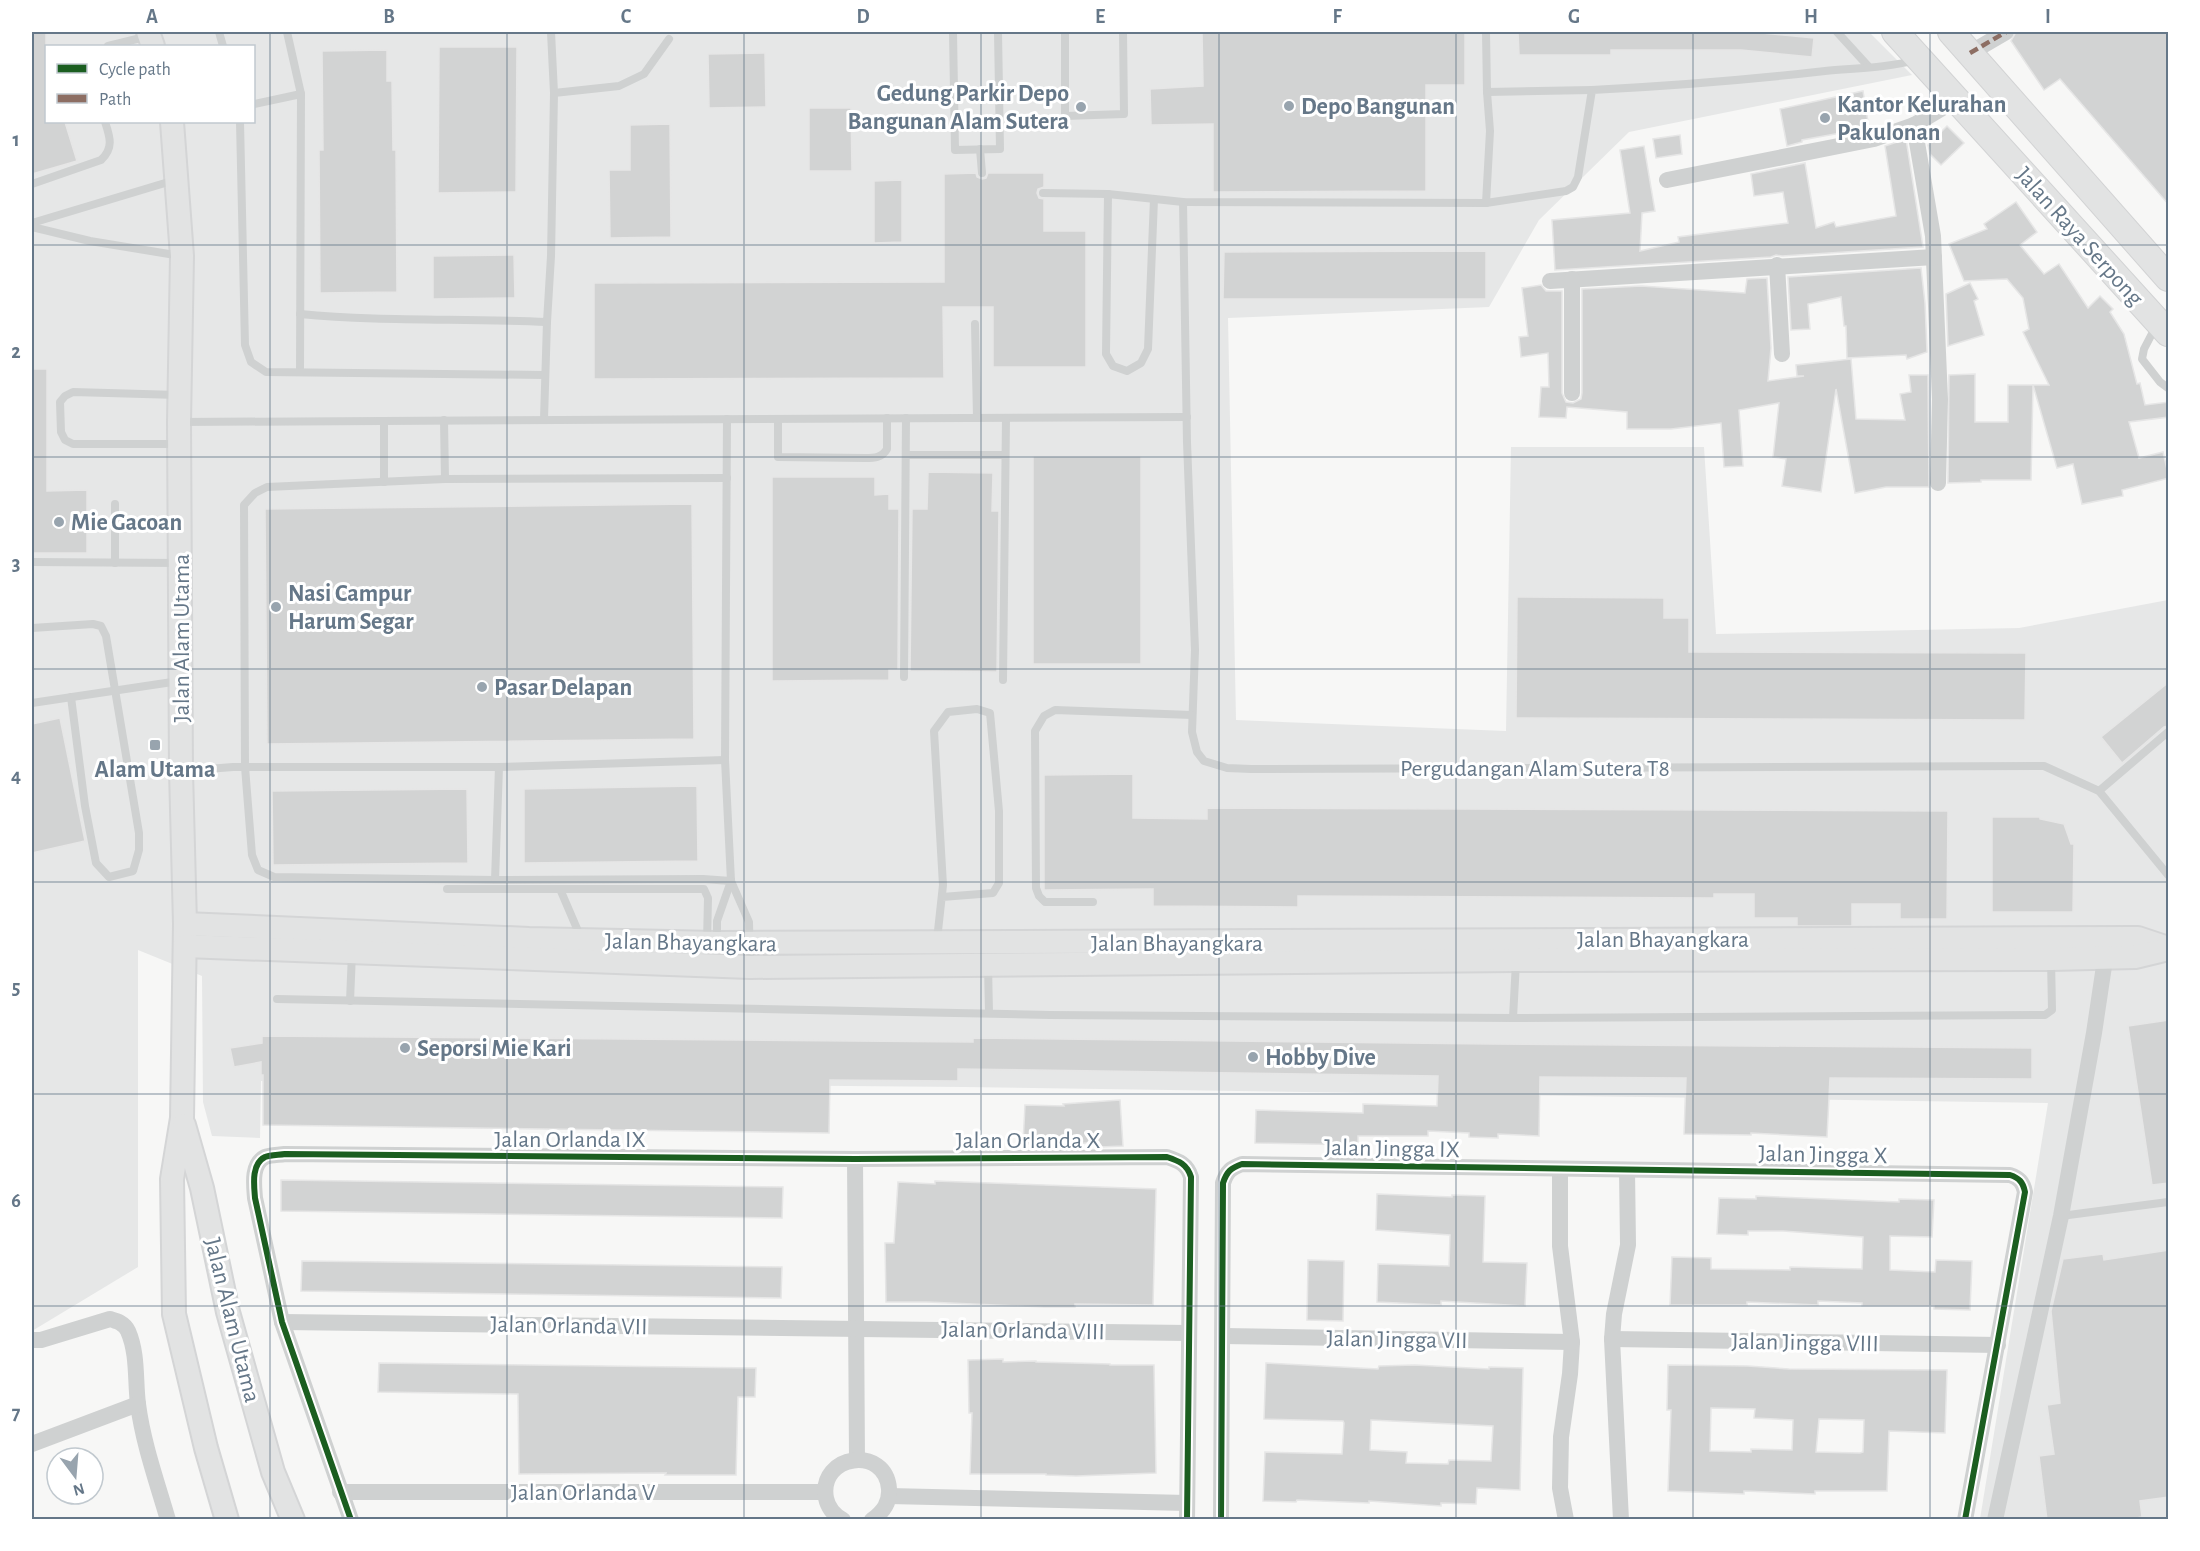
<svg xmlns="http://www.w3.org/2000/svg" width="2200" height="1551" font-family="'Alegreya Sans',sans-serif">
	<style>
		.built { fill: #e6e7e7; fill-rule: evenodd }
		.building { fill: #d2d3d3; stroke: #e6e6e6; stroke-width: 1.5; fill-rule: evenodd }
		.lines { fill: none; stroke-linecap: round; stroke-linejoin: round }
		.secondary-casing { stroke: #d4d5d6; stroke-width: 26 }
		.primary-casing { stroke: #d2d3d4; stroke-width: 28 }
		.lane { stroke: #cfd1d1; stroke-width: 8 }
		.street { stroke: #cfd1d1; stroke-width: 16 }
		.secondary { stroke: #e2e3e3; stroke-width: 22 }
		.primary { stroke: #e2e3e3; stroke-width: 26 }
		.quiet { stroke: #8d6e63; stroke-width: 4.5; stroke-dasharray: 9 4.5; stroke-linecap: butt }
		.cycleway-casing { stroke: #fff; stroke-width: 10 }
		.cycleway { stroke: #1b5e20; stroke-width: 6 }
		.grid { fill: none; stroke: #657788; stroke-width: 1.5; stroke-opacity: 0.55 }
		.poi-dot { fill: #98a4ae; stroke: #fff; stroke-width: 2 }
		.labels { text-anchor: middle; stroke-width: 6; stroke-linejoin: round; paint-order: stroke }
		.poi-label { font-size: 24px; font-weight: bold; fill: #657788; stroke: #fff; text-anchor: start }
		.street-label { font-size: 24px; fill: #657788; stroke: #fff }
		.neatline { fill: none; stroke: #657788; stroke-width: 2 }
		.grid-label { font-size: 20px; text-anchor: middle; font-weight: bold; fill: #657788 }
	</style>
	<rect width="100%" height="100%" fill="#f7f7f6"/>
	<path class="built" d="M32,32H1869L1912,75L1629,132L1539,220L1489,307L1228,318L1236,720L1506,731L1511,447H1704L1716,634L2019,628L2168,600V1519H1980L2048,1103L964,1087L261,1081L260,1138L212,1136L203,1102L202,976L138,950V1267L32,1331ZM46,46H254V122H46Z"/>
	<g class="building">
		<polygon points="32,32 46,32 46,122 65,122 77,161 32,174"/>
		<polygon points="1202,32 1465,32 1465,85 1426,85 1426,191 1213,192 1213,124 1151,125 1150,89 1203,86"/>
		<polygon points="1518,32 1751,32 1814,38 1812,57 1741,50 1611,50 1611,55 1519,55"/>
		<polygon points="2016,32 2169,32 2169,205 2060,79 2044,90 2011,41"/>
		<polygon points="439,47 517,47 516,192 438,193"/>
		<polygon points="387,50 387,81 392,81 393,150 396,150 397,292 320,293 319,150 323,150 322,51"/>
		<polygon points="765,53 766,107 709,108 708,54"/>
		<polygon points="1863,91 1869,128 1802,140 1802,142 1787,146 1780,109"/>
		<polygon points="809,108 851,108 852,171 809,171"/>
		<polygon points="670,124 671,237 610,238 609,170 630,170 630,125"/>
		<polygon points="1947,126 1964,143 1941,165 1930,154 1928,145"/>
		<polygon points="1680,135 1682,154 1656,158 1653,139"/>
		<polygon points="1906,139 1923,247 1782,256 1776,255 1771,257 1555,270 1552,220 1630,213 1620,150 1644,146 1655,211 1642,213 1640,251 1679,242 1678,237 1788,223 1783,192 1754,196 1751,174 1805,163 1816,228 1834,222 1836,227 1896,216 1885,146"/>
		<polygon points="976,173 977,177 982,179 986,178 988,173 1044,173 1044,187 1038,189 1037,193 1039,198 1044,199 1044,231 1086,231 1086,367 993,367 993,307 943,307 944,378 594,379 594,283 944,282 944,174"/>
		<polygon points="902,180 902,242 874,243 874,181"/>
		<polygon points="2016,202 2037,232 2020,245 2044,274 2059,264 2088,308 2100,296 2113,309 2110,312 2124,334 2137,384 2140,383 2145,405 2169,402 2169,417 2129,422 2139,458 2163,452 2169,478 2122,490 2123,496 2082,504 2073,464 2057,468 2033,385 2049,385 2023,332 2029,329 2023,298 2007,279 1964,281 1949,244 1987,229 1984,224"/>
		<polygon points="1486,251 1486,299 1223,299 1224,252"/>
		<polygon points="514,255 515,298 433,299 433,256"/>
		<polygon points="1921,268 1925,303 1927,352 1907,359 1906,355 1847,358 1846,326 1844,326 1841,297 1808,304 1810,329 1791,330 1788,277"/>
		<polygon points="1767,278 1771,348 1768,381 1804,376 1797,376 1796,365 1851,359 1856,419 1905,420 1900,394 1911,392 1909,375 1928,375 1929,487 1886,487 1855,493 1836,389 1821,492 1782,486 1786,459 1773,457 1779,403 1739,410 1743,466 1724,467 1721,423 1671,429 1627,429 1627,412 1567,407 1566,418 1539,417 1541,387 1549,387 1548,353 1521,357 1519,337 1528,336 1522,288 1541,285 1546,291 1562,291 1562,393 1566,402 1573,403 1581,399 1582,393 1582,289 1641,286 1745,293 1747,279"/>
		<polygon points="1970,283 1978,299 1974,301 1984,335 1948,346 1946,294"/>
		<polygon points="32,369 47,369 47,491 87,490 87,553 32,553"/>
		<polygon points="1975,374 1975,422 2008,422 2008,385 2033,385 2031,480 1981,480 1981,482 1948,483 1949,375"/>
		<rect x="1033" y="456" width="108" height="208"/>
		<polygon points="928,472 993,473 992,511 999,511 997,672 910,671 912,509 927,509"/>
		<polygon points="772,477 875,477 875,495 889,494 889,509 899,509 898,670 889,670 889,680 772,681"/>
		<polygon points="692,504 694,739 267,744 265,509"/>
		<polygon points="1517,597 1664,598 1664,618 1689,618 1689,652 2026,653 2025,720 1516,718"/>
		<polygon points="2169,682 2169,726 2164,727 2122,763 2101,737"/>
		<polygon points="60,718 85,841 32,853 32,724"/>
		<polygon points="1133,774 1133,818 1207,819 1207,808 1948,811 1947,919 1900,919 1900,904 1852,904 1852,926 1797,926 1797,918 1754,918 1754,894 1714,894 1714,898 1298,896 1298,907 1153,906 1153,889 1044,890 1044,775"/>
		<polygon points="697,786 698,861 524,863 524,789"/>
		<polygon points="467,789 468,863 273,865 272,791"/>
		<polygon points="1992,817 2040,817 2040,819 2064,824 2071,844 2074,844 2073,912 1992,912"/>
		<polygon points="2169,1020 2169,1183 2152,1185 2128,1026"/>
		<polygon points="262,1036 973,1042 973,1038 1492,1044 2032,1048 2032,1079 1830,1078 1827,1137 1751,1133 1751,1135 1684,1134 1686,1078 1540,1077 1539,1136 1498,1134 1498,1138 1469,1137 1469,1133 1428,1131 1428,1136 1358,1136 1358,1145 1255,1143 1256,1110 1363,1113 1363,1104 1437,1106 1438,1076 958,1069 958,1081 830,1080 829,1133 263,1125 263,1075 261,1075 261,1062 234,1067 230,1048 262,1043"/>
		<polygon points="1120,1100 1123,1146 1100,1147 1099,1142 1059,1145 1023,1144 1025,1105 1064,1106 1063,1104"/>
		<polygon points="281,1180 783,1187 782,1218 281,1211"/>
		<polygon points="935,1181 1156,1189 1153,1305 1075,1304 1075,1307 1044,1307 927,1302 886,1302 885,1243 894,1243 898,1182 935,1184"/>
		<polygon points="1377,1194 1452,1197 1452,1195 1485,1196 1483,1262 1527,1263 1525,1306 1441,1301 1441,1305 1377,1302 1378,1264 1449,1266 1450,1235 1376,1230"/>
		<polygon points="1756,1196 1899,1202 1899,1199 1934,1200 1932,1237 1890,1236 1890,1270 1935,1272 1936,1260 1972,1261 1970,1310 1934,1309 1934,1306 1862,1306 1862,1303 1818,1301 1818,1305 1747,1302 1747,1305 1670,1305 1672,1257 1711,1258 1711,1269 1790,1270 1790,1267 1862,1269 1863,1237 1783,1231 1748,1231 1748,1235 1717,1234 1719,1198 1756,1199"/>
		<polygon points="2169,1250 2169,1497 2140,1501 2142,1517 2125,1520 2047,1520 2039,1456 2054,1454 2047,1405 2060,1403 2051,1311 2063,1259 2103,1254 2104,1260"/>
		<polygon points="1308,1260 1344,1261 1343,1321 1307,1320"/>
		<polygon points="302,1261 782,1267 781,1298 301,1291"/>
		<polygon points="1003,1359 1003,1362 1036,1361 1036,1362 1110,1364 1110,1365 1154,1365 1156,1473 1076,1476 1046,1475 1046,1474 970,1474 972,1413 969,1413 968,1360"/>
		<polygon points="379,1363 756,1368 755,1397 738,1397 736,1475 665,1475 666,1473 519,1474 518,1394 378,1392"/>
		<path d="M1266,1363L1378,1369L1379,1366L1415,1365L1489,1369V1367L1523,1368L1520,1490L1477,1488L1476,1504L1441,1503V1506L1369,1501V1503L1297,1500L1296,1502L1263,1501L1265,1452L1342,1454L1344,1423L1343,1421L1264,1419ZM1371,1420L1493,1426L1491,1461L1449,1460L1448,1464L1406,1463L1407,1452L1370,1450Z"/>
		<path d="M1668,1365L1748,1366L1789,1369L1947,1370L1945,1433L1889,1431L1887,1491H1815V1494L1744,1491V1494L1668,1491L1671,1410H1667ZM1711,1408L1755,1409L1754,1418L1793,1420L1792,1450L1751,1449V1452L1710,1451ZM1819,1419L1864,1420L1863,1452L1860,1453L1816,1452Z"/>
	</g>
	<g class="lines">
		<defs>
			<g id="secondary">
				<polyline points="148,32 153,46"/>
				<polyline points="172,122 182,256 179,422 181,771 185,924 182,1118 172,1179 174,1314 206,1448 227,1520"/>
				<polyline points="185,924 529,939 717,943 2138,938 2168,948"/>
				<polyline points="185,946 750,967 1516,960 2051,959 2135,957 2168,949"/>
				<polyline points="184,1125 202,1188 228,1312 273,1472 293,1520"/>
			</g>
			<g id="primary">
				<polyline points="1895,32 2168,333"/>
				<polyline points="1951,32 2168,278"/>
			</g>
		</defs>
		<use href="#secondary" class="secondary-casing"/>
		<use href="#primary" class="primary-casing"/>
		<g class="lane">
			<polyline points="219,32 223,46"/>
			<polyline points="287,32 301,94 300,372"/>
			<polyline points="953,32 955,150 1000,149 998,32"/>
			<polyline points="1065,32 1065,116 1124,114 1123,32"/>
			<polyline points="1486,32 1487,92 1592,90"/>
			<polyline points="1837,32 1868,66"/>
			<polyline points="108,46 149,36"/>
			<polyline points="554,93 619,86 644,74 669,39"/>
			<polyline points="254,104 301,94"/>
			<polyline points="240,122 245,345 251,362 266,372 544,375"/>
			<polyline points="980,149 982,173"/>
			<path d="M32,184L101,160C114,148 110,137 105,122"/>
			<path d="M1043,193L1108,194L1183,202L1486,203L1566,191L1573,187L1578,177L1592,90C1670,86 1747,80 1825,71C1856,68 1886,68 1916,60"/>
			<polyline points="1108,194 1106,354 1113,366 1127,371 1141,363 1148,349 1154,199"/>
			<polyline points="1183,202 1187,442 1195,650 1192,732 1197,752 1204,761 1227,768 1251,769 2044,766 2099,791 2168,875"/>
			<polyline points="1486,203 1490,131 1487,92"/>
			<polyline points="32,223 175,180"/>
			<polyline points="32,227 90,241 181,256"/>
			<path d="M300,314C382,322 465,318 547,322L551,256L554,93L551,32"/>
			<polyline points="975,324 977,418"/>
			<polyline points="2157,324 2144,349 2142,359 2160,382 2168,388"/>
			<polyline points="178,395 73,392 65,396 60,402 61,432 65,440 73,444 178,444"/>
			<polyline points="544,419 547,322"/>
			<polyline points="727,419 725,760 731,881 749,922 750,967"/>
			<path d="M778,419V457L865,458C874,458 882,458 887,449V418"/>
			<polyline points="444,420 445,479"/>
			<polyline points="384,421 384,482"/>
			<polyline points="179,422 1187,417"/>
			<polyline points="906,455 1005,455"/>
			<polyline points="727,478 445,479 267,487 255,493 244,505 245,767 252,855 258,870 274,877 495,880 703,879 731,881"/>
			<polyline points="32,562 180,563"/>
			<polyline points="115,563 115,504"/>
			<polyline points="32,628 93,624 101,626 106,636 139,833 139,850 133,871 109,877 96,863 85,806 71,697"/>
			<polyline points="904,677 906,418"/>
			<polyline points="1003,680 1006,418"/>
			<polyline points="32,703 179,681"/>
			<polyline points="182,771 233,767 499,767 725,760"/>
			<polyline points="2099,791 2168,732"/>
			<polyline points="495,880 499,767"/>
			<polyline points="447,889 560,889"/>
			<polyline points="1093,902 1045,902 1039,896 1036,888 1035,731 1044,716 1055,710 1192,715"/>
			<polyline points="581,938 560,889 704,889 708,898 707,942"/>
			<polyline points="937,940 943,885 934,731 948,712 977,709 990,713 999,811 999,883 993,893 942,897"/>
			<polyline points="717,941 717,921 731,881"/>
			<polyline points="988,965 989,1013"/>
			<polyline points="277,999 1050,1015 1513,1018 2045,1015 2052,1010 2051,959"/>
			<polyline points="350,1001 352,953"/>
			<polyline points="1513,1018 1516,962"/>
			<polyline points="2061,1216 2168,1202"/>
		</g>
		<g class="street">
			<polyline points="1970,53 2006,32"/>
			<polyline points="1914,125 1933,236 1940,399 1938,483"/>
			<polyline points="1667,180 1874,139 1914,125 1956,100"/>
			<polyline points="1777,265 1782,354"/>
			<polyline points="1550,281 1934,257"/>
			<polyline points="1572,393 1572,279"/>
			<polyline points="855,1159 857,1460"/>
			<polyline points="1560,1169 1560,1246 1572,1342 1570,1374 1561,1437 1560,1488 1566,1520"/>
			<polyline points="282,1322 1189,1333"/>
			<polyline points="1223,1336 1572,1342"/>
			<polyline points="1612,1339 1998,1345"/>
			<path d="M32,1340H41L110,1319C117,1321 124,1323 128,1331C138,1354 135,1380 138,1404C143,1443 157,1482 168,1520"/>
			<polyline points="32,1444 138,1404"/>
			<polyline points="340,1492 825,1492"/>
			<polyline points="889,1496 1187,1503"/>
			<path d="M351,1520L282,1322L255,1198C254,1185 251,1164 265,1157C270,1155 279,1155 285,1154L855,1159L1167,1157C1179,1161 1187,1164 1191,1177L1187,1520"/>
			<path d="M843,1520C834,1515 828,1508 826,1498C818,1454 886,1445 889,1489C890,1503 883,1512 872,1520"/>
			<path d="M1221,1520L1223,1183C1227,1171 1231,1168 1242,1164L2010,1175C2019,1178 2023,1182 2025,1192L1965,1520"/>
			<polyline points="1621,1520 1612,1339 1614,1314 1628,1245 1627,1170"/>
			<polyline points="1995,1520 2061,1216 2094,1033 2107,946"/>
		</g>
		<use href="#secondary" class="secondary"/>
		<use href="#primary" class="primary"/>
		<polyline class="quiet" points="1970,53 2006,32"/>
		<defs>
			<g id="cycleway">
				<path d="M351,1520L282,1322L255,1198C254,1185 251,1164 265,1157C270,1155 279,1155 285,1154L855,1159L1167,1157C1179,1161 1187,1164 1191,1177L1187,1520"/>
				<path d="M1221,1520L1223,1183C1227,1171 1231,1168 1242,1164L2010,1175C2019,1178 2023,1182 2025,1192L1965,1520"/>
			</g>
		</defs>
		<use href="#cycleway" class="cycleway-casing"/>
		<use href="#cycleway" class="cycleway"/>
	</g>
	<path class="grid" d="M270,32V1520M507,32V1520M744,32V1520M981,32V1520M1219,32V1520M1456,32V1520M1693,32V1520M1930,32V1520M32,245H2168M32,457H2168M32,669H2168M32,882H2168M32,1094H2168M32,1306H2168"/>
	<g class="poi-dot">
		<circle cx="1289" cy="106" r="6"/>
		<circle cx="1081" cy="107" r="6"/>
		<circle cx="1825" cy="118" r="6"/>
		<circle cx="59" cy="522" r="6"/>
		<circle cx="276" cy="607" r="6"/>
		<circle cx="482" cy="687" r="6"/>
		<rect x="149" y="739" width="12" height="12" rx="3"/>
		<circle cx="405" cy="1048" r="6"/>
		<circle cx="1253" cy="1057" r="6"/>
	</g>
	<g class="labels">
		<g class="poi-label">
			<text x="1069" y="101" text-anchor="end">Gedung Parkir Depo<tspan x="1069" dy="28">Bangunan Alam Sutera</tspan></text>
			<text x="1837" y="112">Kantor Kelurahan<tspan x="1837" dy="28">Pakulonan</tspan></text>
			<text x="1301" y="114">Depo Bangunan</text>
			<text x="71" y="530">Mie Gacoan</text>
			<text x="288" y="601">Nasi Campur<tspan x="288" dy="28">Harum Segar</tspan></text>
			<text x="494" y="695">Pasar Delapan</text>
			<text x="155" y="777" text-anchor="middle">Alam Utama</text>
			<text x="417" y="1056">Seporsi Mie Kari</text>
			<text x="1265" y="1065">Hobby Dive</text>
		</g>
		<g class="street-label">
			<text transform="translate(2080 236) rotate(48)" y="8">Jalan Raya Serpong</text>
			<text transform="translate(181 638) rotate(-90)" y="8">Jalan Alam Utama</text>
			<text x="1535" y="776">Pergudangan Alam Sutera T8</text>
			<text x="1663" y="947">Jalan Bhayangkara</text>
			<text transform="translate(691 942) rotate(1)" y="8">Jalan Bhayangkara</text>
			<text x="1177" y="951">Jalan Bhayangkara</text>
			<text x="570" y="1147">Jalan Orlanda IX</text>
			<text x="1028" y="1148">Jalan Orlanda X</text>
			<text transform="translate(1392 1148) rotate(1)" y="8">Jalan Jingga IX</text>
			<text transform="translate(1823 1154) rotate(1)" y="8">Jalan Jingga X</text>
			<text transform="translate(233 1320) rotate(76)" y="8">Jalan Alam Utama</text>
			<text transform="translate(569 1325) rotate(1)" y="8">Jalan Orlanda VII</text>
			<text transform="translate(1023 1330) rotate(1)" y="8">Jalan Orlanda VIII</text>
			<text transform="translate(1397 1339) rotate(1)" y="8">Jalan Jingga VII</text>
			<text transform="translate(1805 1342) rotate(1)" y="8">Jalan Jingga VIII</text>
			<text x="583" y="1500">Jalan Orlanda V</text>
		</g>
	</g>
	<rect width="2200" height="1551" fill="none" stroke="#ffffff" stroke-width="66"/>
	<rect x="45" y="45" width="210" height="78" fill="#ffffff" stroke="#c1c9cf" stroke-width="1.5"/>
	<rect x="57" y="64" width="30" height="9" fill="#1b5e20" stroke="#c1c9cf" stroke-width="1.5"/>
	<text x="99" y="75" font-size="18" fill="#657788">Cycle path</text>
	<rect x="57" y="94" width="30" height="9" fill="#8d6e63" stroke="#c1c9cf" stroke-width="1.5"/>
	<text x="99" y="105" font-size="18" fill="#657788">Path</text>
	<g transform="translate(75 1476) rotate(164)"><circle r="28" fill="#ffffff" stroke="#c1c9cf" stroke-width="1.5"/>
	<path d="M0-4.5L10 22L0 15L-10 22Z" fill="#98a4ae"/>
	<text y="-9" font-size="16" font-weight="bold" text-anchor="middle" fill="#657788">N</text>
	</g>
	<rect x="33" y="33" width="2134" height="1485" class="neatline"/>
	<g class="grid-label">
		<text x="152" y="23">A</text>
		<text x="389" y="23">B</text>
		<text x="626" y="23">C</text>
		<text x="863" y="23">D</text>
		<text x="1100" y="23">E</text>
		<text x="1337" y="23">F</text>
		<text x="1574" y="23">G</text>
		<text x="1811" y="23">H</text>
		<text x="2048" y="23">I</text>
		<text x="16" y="146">1</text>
		<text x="16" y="358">2</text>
		<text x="16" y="570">3</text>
		<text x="16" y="782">4</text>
		<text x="16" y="994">5</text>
		<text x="16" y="1207">6</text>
		<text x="16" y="1419">7</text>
	</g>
</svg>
